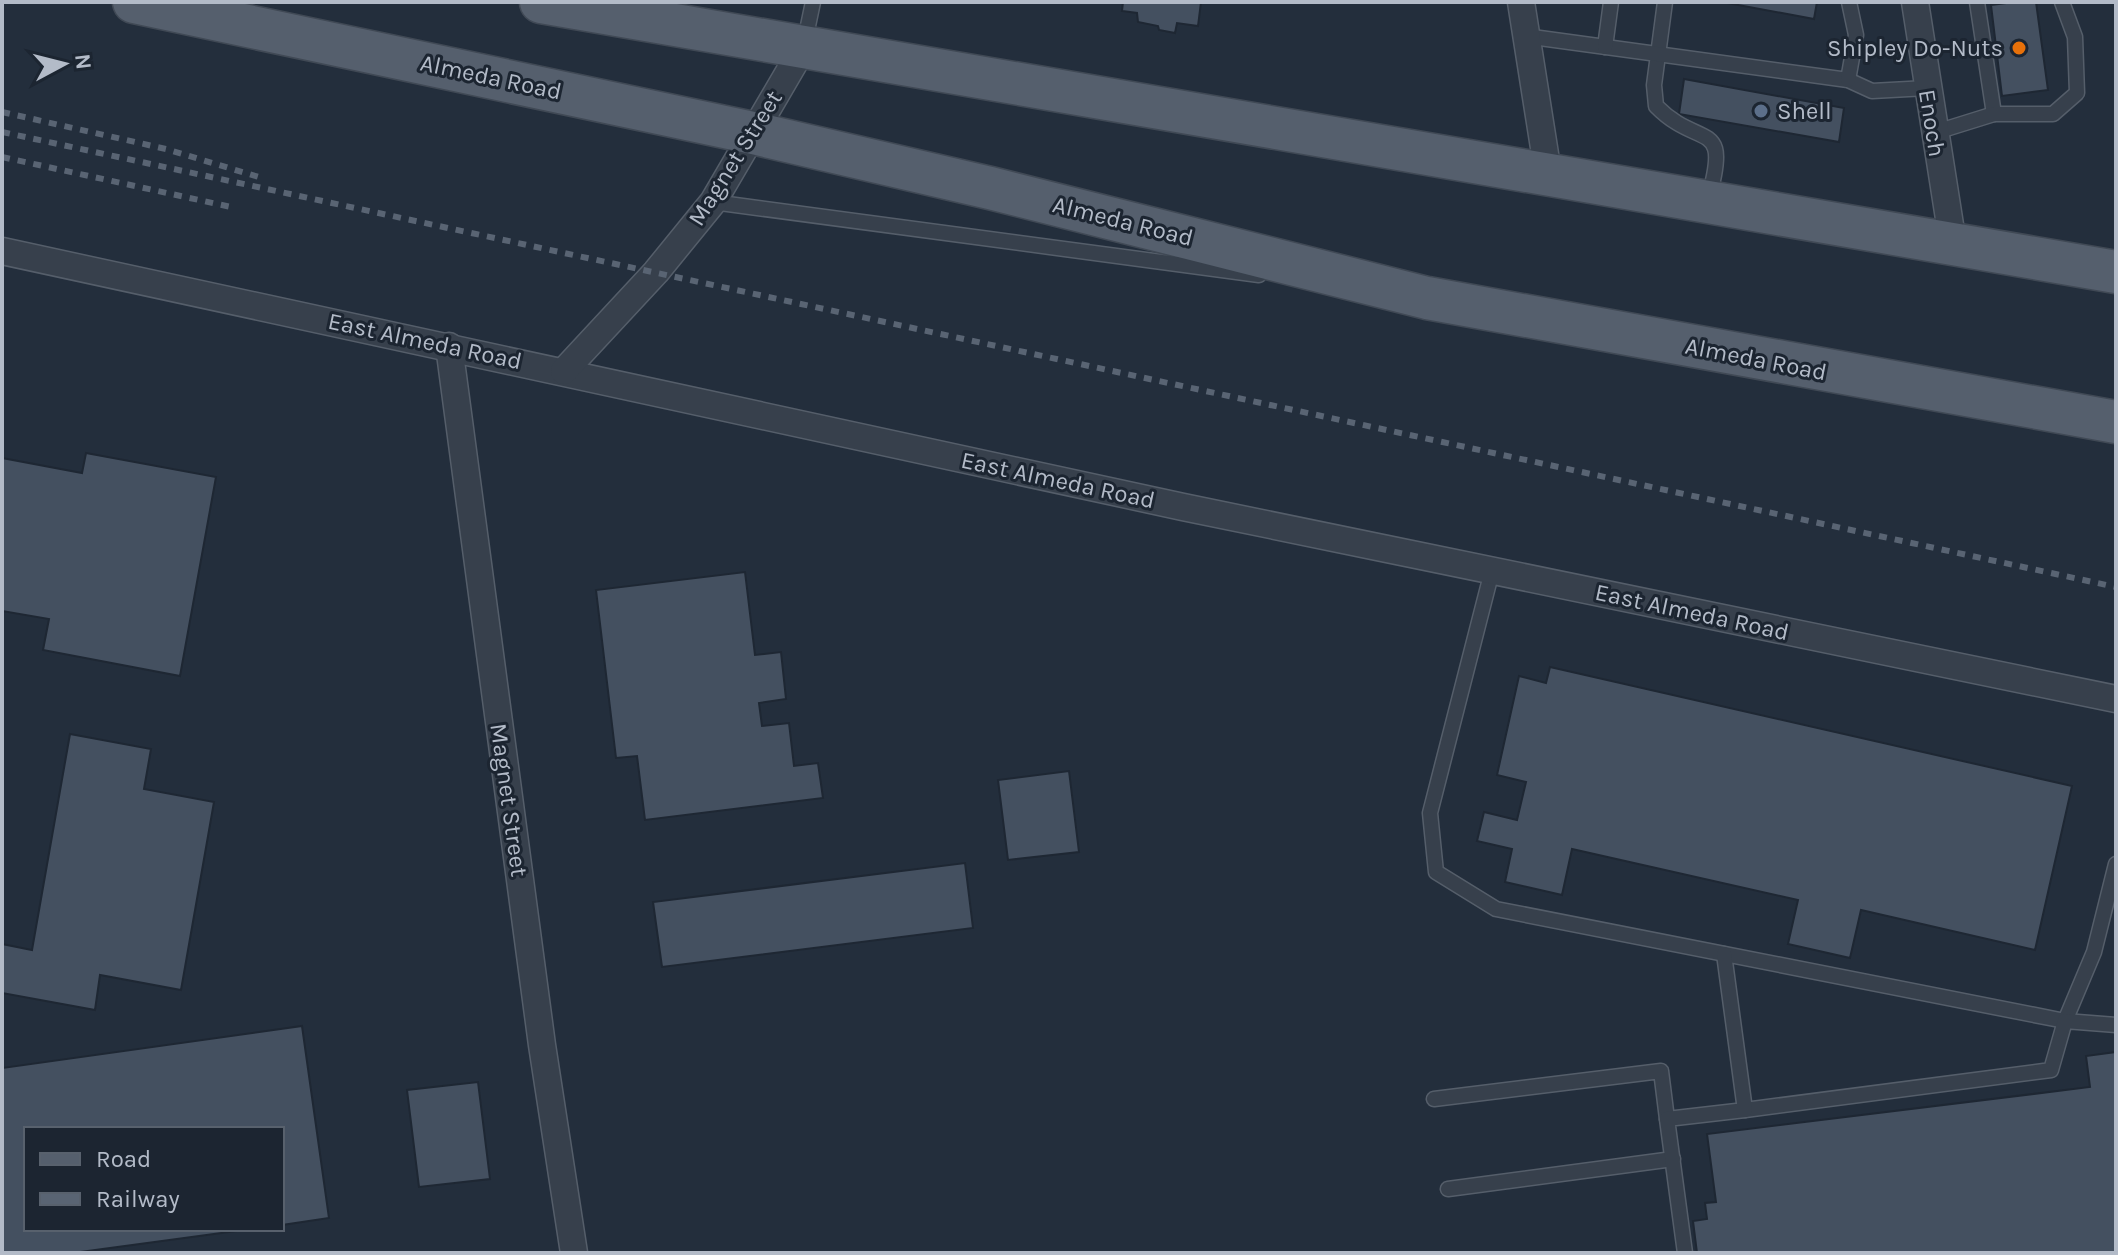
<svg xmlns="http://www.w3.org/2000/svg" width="2118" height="1255" font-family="Karla,sans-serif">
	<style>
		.building { fill: #445060; stroke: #1e2733; stroke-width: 2 }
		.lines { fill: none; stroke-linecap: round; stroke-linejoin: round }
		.lane-casing { stroke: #555e6a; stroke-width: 17 }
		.street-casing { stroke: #555e6a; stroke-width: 29 }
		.primary-casing { stroke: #404955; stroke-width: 45 }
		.lane { stroke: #37404c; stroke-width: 14 }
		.street { stroke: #37404c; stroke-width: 26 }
		.primary { stroke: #555f6d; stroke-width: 42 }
		.rail { stroke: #596473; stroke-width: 6; stroke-dasharray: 8 8; stroke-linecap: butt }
		.food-dot { fill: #e8710a; stroke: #1c2531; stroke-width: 3 }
		.service-dot { fill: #5c6f8a; stroke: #1c2531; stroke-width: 3 }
		.labels { text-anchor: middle; stroke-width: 6; stroke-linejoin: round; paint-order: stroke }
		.poi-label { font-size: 24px; fill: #b3bbc8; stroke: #1c2531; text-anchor: end }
		.street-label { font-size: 24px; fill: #b3bbc8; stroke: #1c2531 }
	</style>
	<rect width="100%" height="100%" fill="#232e3c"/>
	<g class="building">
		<polygon points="1123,2 1201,2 1198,26 1177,23 1175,33 1159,30 1158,26 1138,22 1137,13 1122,11"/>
		<polygon points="1722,2 1817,2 1814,19"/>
		<polygon points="2014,2 2036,2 2048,90 2002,96 1991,5"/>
		<polygon points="1684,79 1844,108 1839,142 1679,114"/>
		<polygon points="86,453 216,477 180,676 43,650 49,619 2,611 2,458 82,473"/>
		<polygon points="745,572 755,655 781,652 786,699 759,703 762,726 789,723 794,766 818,763 823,798 645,820 637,756 616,758 596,590"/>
		<polygon points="1550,667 2072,786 2035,950 1861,910 1850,958 1788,944 1798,900 1572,849 1562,895 1505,882 1512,849 1477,841 1484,812 1517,820 1526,782 1497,775 1519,676 1546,683"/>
		<polygon points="70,734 151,749 144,789 214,802 181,990 100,975 95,1010 2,993 2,944 32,950"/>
		<polygon points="1069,771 1079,852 1008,860 998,780"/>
		<polygon points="965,863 973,928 662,967 653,902"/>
		<polygon points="302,1026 329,1218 282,1225 282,1129 26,1129 26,1229 251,1229 73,1253 2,1253 2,1068"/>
		<polygon points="2116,1052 2116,1253 1697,1253 1693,1221 1707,1219 1705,1203 1716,1202 1707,1134 2090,1087 2086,1056"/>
		<polygon points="478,1082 490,1179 419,1187 407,1090"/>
	</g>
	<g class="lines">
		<defs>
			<g id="lane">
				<path d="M1665,2L1654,85L1656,106C1700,151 1732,116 1708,200"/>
				<polyline points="1977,2 1994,114"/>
				<polyline points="1525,36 1848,80 1872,91 1927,88"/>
				<polyline points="804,45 813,2"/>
				<polyline points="1605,47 1611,2"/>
				<polyline points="1848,80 1856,35 1849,2"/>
				<polyline points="1933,133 1994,114 2053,114 2077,93 2075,37 2062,2"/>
				<polyline points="713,202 1259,275"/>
				<polyline points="1492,571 1430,813 1436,872 1496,909 2065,1021 2094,952 2116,864"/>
				<polyline points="1434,1099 1661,1071 1667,1119"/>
				<polyline points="1745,1110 2051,1070 2065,1021 2116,1025"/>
				<polyline points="1448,1189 1673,1159"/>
				<polyline points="1685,1253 1667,1119 1745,1110 1724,954"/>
			</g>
			<g id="street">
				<polyline points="1521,2 1548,173"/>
				<polyline points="1915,2 1953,244"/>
				<polyline points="2,251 1183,507 2116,699"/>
				<polyline points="449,346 542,1045 574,1253"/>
				<polyline points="564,371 656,272 713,202 803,48"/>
			</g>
			<g id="primary">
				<polyline points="134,2 753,133 990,188 1427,298 2116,422"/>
				<polyline points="541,2 2116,272"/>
			</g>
		</defs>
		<use href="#lane" class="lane-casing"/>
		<use href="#street" class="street-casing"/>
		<use href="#primary" class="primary-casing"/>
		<use href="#lane" class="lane"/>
		<use href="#street" class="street"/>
		<use href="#primary" class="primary"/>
		<g class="rail">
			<polyline points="2,112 166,149 262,178"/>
			<polyline points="2,132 2116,587"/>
			<polyline points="2,157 231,207"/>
		</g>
	</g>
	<circle class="food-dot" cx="2019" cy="48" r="8"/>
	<circle class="service-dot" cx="1761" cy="111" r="8"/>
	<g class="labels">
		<g class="poi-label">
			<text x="2003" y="56">Shipley Do-Nuts</text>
			<text x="1777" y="119" text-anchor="start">Shell</text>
		</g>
		<g class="street-label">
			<text transform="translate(491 77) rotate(12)" y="8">Almeda Road</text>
			<text transform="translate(1932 123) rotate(81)" y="8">Enoch</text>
			<text transform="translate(735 158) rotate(-58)" y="8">Magnet Street</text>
			<text transform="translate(1123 221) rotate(14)" y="8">Almeda Road</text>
			<text transform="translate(425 341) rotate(12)" y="8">East Almeda Road</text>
			<text transform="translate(1756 359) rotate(11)" y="8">Almeda Road</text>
			<text transform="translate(1058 480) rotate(12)" y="8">East Almeda Road</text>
			<text transform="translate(1692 612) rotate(12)" y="8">East Almeda Road</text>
			<text transform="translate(509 800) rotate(82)" y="8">Magnet Street</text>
		</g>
	</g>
	<rect width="2118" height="1255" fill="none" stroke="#b3bbc8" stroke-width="8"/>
	<rect x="24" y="1127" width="260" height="104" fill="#1c2531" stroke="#58616d" stroke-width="2"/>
	<rect x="40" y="1153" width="40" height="12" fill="#555f6d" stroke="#58616d" stroke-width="2"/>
	<text x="96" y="1167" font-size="24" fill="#b3bbc8">Road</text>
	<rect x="40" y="1193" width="40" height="12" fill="#596473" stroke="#58616d" stroke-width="2"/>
	<text x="96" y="1207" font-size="24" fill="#b3bbc8">Railway</text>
	<g transform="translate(64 64) rotate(83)" stroke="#1c2531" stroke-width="6" paint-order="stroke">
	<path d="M0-6L14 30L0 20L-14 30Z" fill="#b3bbc8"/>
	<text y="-12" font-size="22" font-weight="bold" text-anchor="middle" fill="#b3bbc8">N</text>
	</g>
</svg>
